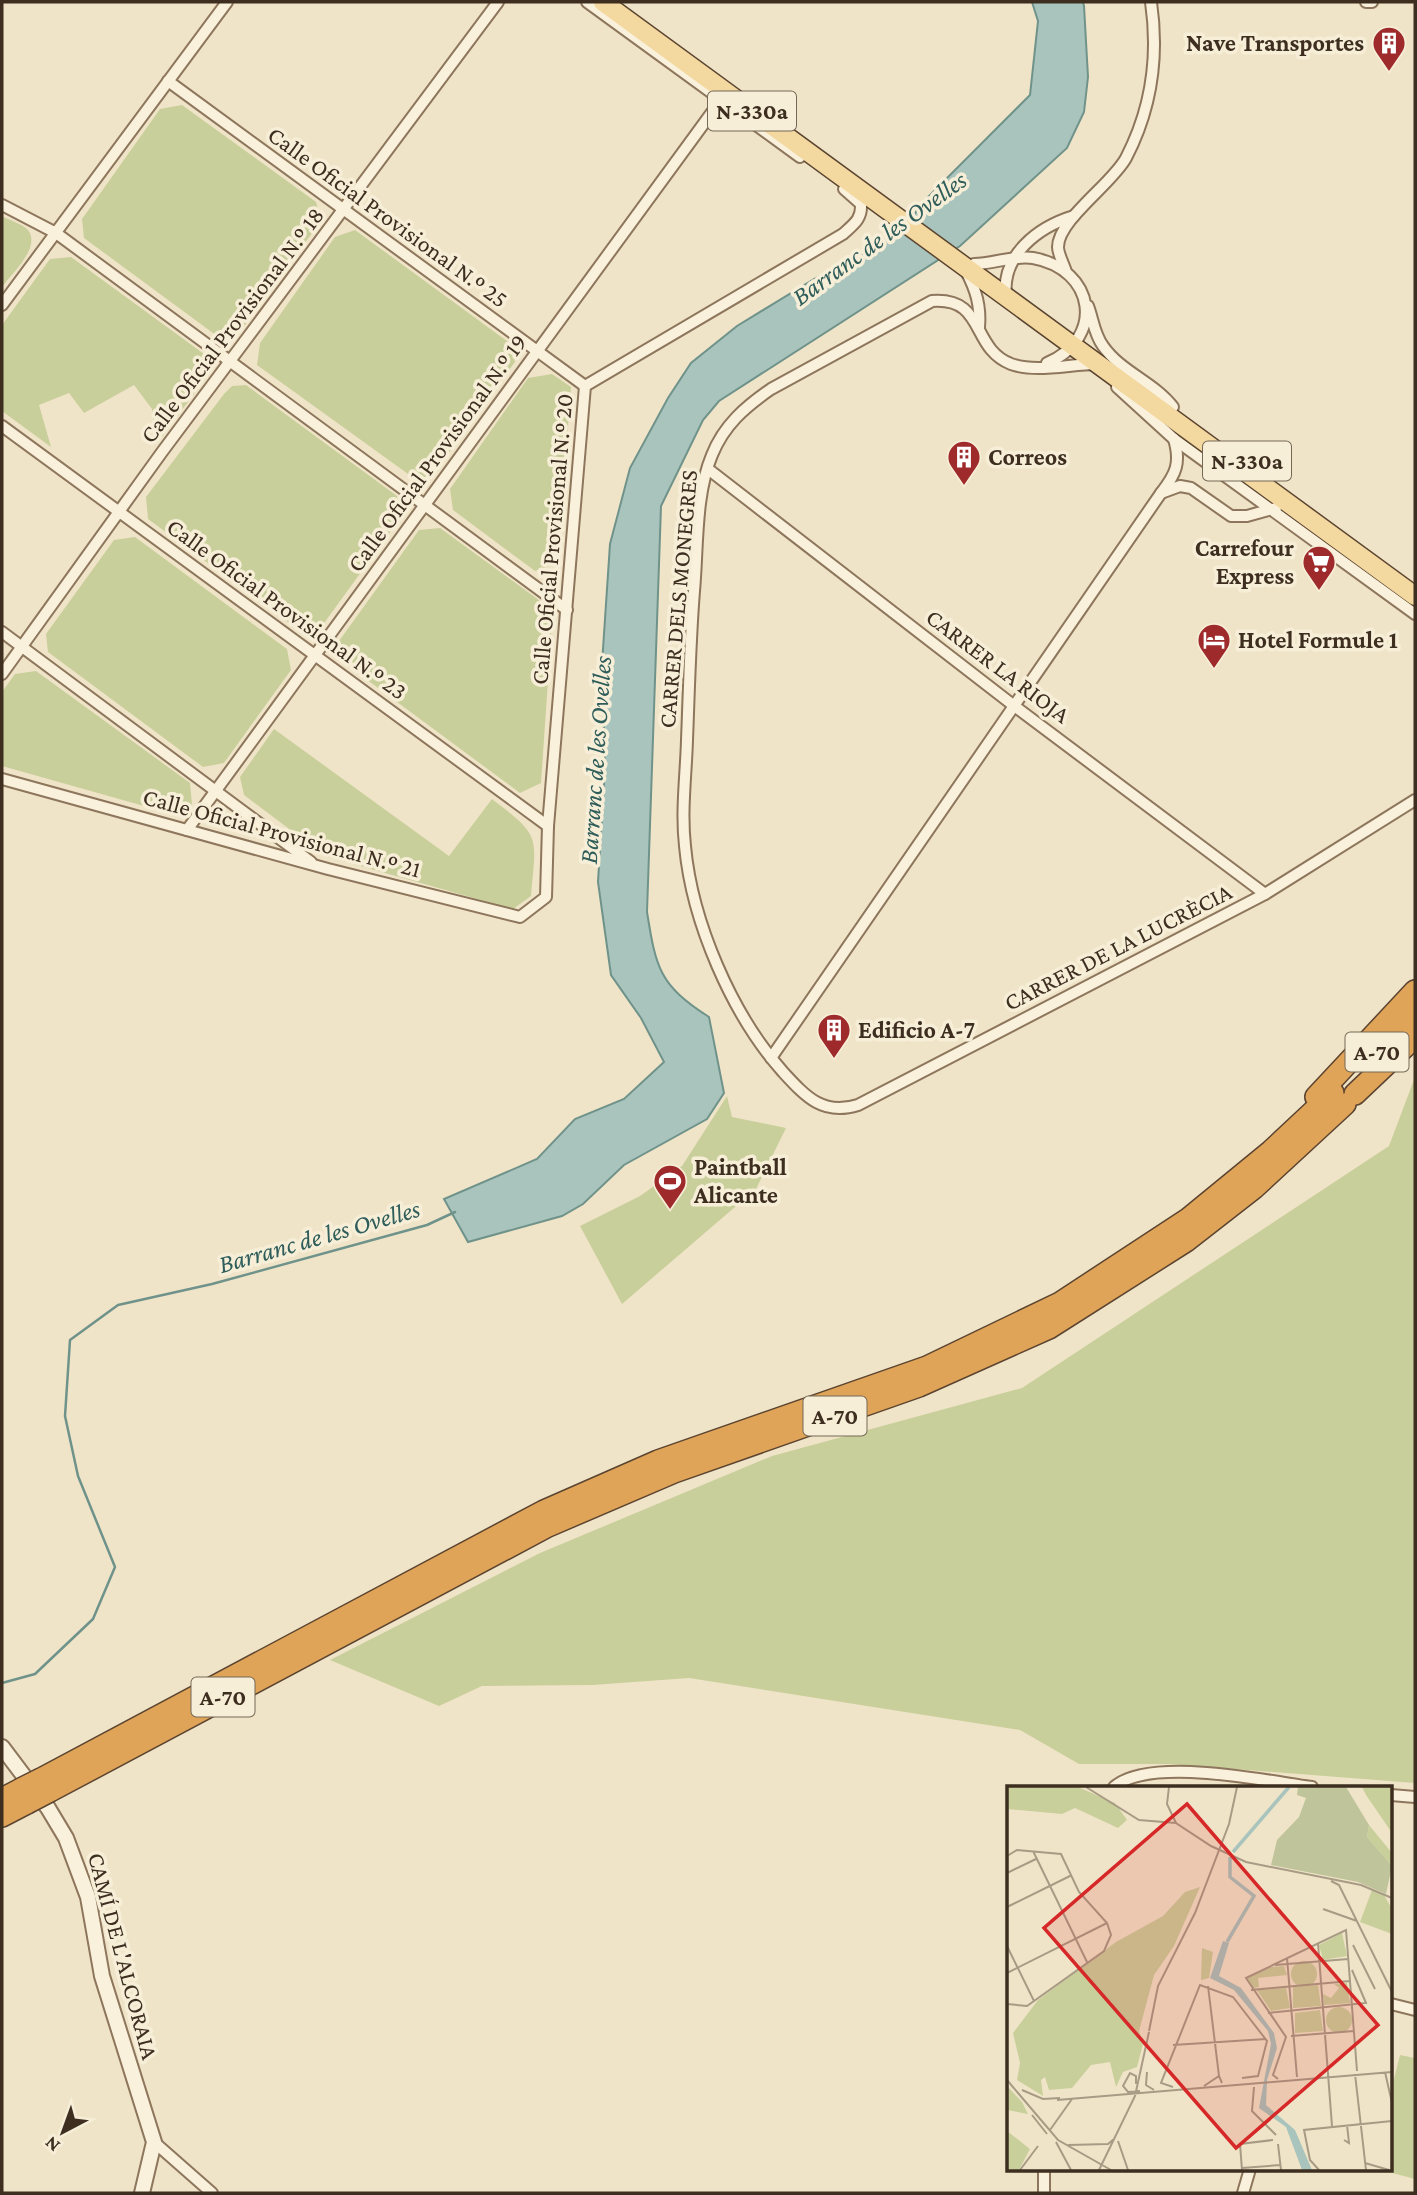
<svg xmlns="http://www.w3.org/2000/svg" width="1417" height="2195" font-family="'Crimson Pro',serif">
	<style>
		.green { fill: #c9cf9b }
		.water { fill: #a9c4bc; stroke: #6f938a; stroke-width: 2 }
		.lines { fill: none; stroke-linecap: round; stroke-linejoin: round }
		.stream { stroke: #6f938a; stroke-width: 2.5 }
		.minor-casing { stroke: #8d765c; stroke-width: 14 }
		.tertiary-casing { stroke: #8d765c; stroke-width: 18 }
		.primary-casing { stroke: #5b4430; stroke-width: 21 }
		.motorway-casing { stroke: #5b4430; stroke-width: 24 }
		.minor { stroke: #faf1dc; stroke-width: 10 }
		.tertiary { stroke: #faf1dc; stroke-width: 14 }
		.primary { stroke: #f3d9a0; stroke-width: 18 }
		.motorway { stroke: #e0a458; stroke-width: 21 }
		.motorway-bridge-casing { stroke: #5b4430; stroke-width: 24; stroke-linecap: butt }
		.motorway-bridge { stroke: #e0a458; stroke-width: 21 }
		.labels { text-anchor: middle; stroke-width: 7; stroke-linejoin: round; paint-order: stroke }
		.shield { fill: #f7eed8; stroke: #756857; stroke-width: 2 }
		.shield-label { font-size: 23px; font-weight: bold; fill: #3d2e20 }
		.poi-label { font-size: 24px; font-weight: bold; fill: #3d2e20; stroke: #f7eed8; text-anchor: start }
		.street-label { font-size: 24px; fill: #3d2e20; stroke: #f7eed8 }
		.water-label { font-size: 26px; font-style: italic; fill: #2f5d5a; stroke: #f7eed8 }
		.inset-river { fill: none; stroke: #a9c4bc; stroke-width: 3.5 }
		.inset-road { fill: none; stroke: #a89b85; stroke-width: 2 }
		.view { fill: #d62828; fill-opacity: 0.15; stroke: #d62828; stroke-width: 3.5 }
		.inset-edge { fill: none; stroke: #3d2e20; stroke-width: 3.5 }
	</style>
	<rect width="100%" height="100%" fill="#f0e4c8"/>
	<g class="green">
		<polygon points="182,105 316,202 321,221 238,334 217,336 84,238 82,219 160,109"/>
		<path d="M2,216C9,220 22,224 27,229C43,246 11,274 2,287Z"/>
		<polygon points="355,230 511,344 515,362 432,476 415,479 257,365 260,343 335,237"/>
		<polygon points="71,257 204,354 209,374 157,443 152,409 134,385 84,413 69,393 39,405 51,447 2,411 2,325 50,259"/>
		<polygon points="552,374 571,387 558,563 535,571 453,510 450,489 528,378"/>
		<polygon points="246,385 397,496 401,517 322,626 300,631 148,519 146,497 224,394 232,386"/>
		<polygon points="440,528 543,603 552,622 541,783 520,793 343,662 339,641 419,530"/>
		<polygon points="135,537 287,649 291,670 224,763 203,767 48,652 46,634 114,540"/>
		<polygon points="36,671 190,783 192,805 183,817 2,766 2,692 15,674"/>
		<path d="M274,729L449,856L492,799C542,837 536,835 531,896L513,909L325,856L244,795L240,777Z"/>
		<polygon points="1415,1077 1415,1783 1170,1764 1079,1764 1020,1730 689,1678 593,1685 482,1686 439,1706 330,1660 540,1553 772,1456 1022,1388 1389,1146"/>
		<polygon points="727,1096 732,1117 786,1128 756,1189 622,1304 580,1226 640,1196 682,1166"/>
		<polygon points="1400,2055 1415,2058 1415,2179 1377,2169 1391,2169 1391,2091"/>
	</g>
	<path class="water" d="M1032,2H1083L1084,6L1088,77L1084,112L1067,148L960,246L719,401L703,420L661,506L647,912C656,968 659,985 709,1017L724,1093L707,1119L624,1165L583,1204L562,1216L468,1242L444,1199L537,1159L575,1119L624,1099L664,1062L641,1018L611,975L598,882L605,767L602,664L610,544L630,468L668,398L691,363L737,326L814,279L905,232L919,206L1030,95L1038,21Z"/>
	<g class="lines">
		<polyline class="stream" points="2,1683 35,1674 93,1619 115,1567 78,1476 65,1416 70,1340 118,1305 212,1284 427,1225 455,1212"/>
		<defs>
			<g id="minor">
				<polyline points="587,2 800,157"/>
				<polyline points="1366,2 1372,2"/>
				<polyline points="168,81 585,386"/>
				<polyline points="2,205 56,233 567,610"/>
				<path d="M974,264C993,264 1014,255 1033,258C1095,269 1106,338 1047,363"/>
				<path d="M966,271C976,290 981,306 979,328"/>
				<path d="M1066,272C1064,265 1058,254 1058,247C1058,220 1112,184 1126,158C1152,108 1159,57 1151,2"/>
				<path d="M1006,297C1001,255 1038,227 1074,216"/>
				<polyline points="2,305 227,2"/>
				<path d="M1088,306C1093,319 1094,334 1103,346C1121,372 1154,382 1173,407"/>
				<path d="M1097,364C1070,364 1036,373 1011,364C970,348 986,297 932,301L771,389C745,407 724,425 712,455C695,495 698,548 694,591C690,641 689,690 687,740C686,775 681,811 685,846C692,922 732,1015 783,1072C806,1097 823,1116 858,1105L1265,894L1415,800"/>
				<polyline points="1117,387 1174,439 1415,614"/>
				<polyline points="2,426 548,826"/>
				<path d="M1174,439C1181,463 1176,474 1161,493L1180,486L1191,488L1231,516H1247L1276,508"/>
				<polyline points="708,469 1013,705 1265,894"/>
				<polyline points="2,632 311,862"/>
				<polyline points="2,674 162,452 498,2"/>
				<path d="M2,779L328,869L520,917L546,897L548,826L585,386L843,234C854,224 862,219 861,204L844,189"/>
				<polyline points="187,830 721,100"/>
				<polyline points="771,1058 1161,493"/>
				<path d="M1114,1787C1150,1756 1266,1781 1312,1787"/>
				<polyline points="1391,1795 1415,1797"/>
				<polyline points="1391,2004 1415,2010"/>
				<polyline points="154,2142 212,2193"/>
				<polyline points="1044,2169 1044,2193"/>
				<polyline points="1243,2193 1250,2169"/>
			</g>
			<polyline id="tertiary" points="2,1747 48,1808 66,1838 88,1897 102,1976 154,2142 142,2193"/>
			<polyline id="primary" points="603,2 1415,596"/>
			<g id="motorway">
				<polyline points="1373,1055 1415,1016"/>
				<polyline points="1355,1094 1415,1037"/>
				<polyline points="1316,1097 1415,991"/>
				<polyline points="41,1779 544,1511 658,1461 927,1367 1060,1303 1188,1219 1271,1151 1333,1093"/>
				<polyline points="50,1791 548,1526 674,1472 919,1386 1049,1328 1186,1241 1254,1188 1345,1104"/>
				<polyline points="2,1799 21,1789"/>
				<polyline points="2,1816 27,1803"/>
			</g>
		</defs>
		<use href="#minor" class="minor-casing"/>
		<use href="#tertiary" class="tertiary-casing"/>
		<use href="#primary" class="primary-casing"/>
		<use href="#motorway" class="motorway-casing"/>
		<use href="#minor" class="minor"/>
		<use href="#tertiary" class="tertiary"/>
		<use href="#primary" class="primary"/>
		<use href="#motorway" class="motorway"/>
		<defs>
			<g id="motorway-bridge">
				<polyline points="21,1789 41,1779"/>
				<polyline points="27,1803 50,1791"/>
			</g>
		</defs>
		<use href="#motorway-bridge" class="motorway-bridge-casing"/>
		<use href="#motorway-bridge" class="motorway-bridge"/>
	</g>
	<defs>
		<symbol id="building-pin" viewBox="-11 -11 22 30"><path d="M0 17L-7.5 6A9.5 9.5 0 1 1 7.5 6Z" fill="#9e2a2b" stroke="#f7eed8"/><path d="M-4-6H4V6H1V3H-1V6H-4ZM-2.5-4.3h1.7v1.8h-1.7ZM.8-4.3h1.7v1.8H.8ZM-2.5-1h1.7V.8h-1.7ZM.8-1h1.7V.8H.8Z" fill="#fff"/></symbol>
		<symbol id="supermarket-pin" viewBox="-11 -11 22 30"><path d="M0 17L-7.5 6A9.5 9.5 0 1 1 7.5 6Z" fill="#9e2a2b" stroke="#f7eed8"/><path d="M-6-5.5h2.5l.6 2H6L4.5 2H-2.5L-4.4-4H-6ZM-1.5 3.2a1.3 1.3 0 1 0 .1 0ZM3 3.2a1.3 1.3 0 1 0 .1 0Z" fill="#fff"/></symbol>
		<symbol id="hotel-pin" viewBox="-11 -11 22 30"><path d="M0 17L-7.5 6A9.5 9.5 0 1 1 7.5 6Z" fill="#9e2a2b" stroke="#f7eed8"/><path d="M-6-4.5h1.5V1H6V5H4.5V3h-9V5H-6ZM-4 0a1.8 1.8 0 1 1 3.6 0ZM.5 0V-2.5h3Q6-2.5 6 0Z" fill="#fff"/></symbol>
		<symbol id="stadium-pin" viewBox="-11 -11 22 30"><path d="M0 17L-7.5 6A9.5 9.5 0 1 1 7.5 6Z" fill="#9e2a2b" stroke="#f7eed8"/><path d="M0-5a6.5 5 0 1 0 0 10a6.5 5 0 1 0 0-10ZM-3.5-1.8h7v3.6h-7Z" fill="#fff"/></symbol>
	</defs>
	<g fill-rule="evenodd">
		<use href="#building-pin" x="1370" y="24" width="38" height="52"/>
		<use href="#building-pin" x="945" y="438" width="38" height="52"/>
		<use href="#supermarket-pin" x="1300" y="543" width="38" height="52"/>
		<use href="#hotel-pin" x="1195" y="621" width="38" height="52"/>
		<use href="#building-pin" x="815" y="1011" width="38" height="52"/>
		<use href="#stadium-pin" x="651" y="1162" width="38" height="52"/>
	</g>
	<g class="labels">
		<g class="shield">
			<rect x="708" y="91.5" width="88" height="39" rx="5"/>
			<rect x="1203" y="441.5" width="88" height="39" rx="5"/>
			<rect x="1345.5" y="1032.5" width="63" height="39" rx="5"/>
			<rect x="803.5" y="1396.5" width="63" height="39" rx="5"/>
			<rect x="191.5" y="1677.5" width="63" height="39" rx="5"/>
		</g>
		<g class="shield-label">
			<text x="752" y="119">N-330a</text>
			<text x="1247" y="469">N-330a</text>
			<text x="1377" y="1060">A-70</text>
			<text x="835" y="1424">A-70</text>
			<text x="223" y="1705">A-70</text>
		</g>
		<g class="poi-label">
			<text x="1364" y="51" text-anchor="end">Nave Transportes</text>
			<text x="988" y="465">Correos</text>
			<text x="1294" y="556" text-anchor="end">Carrefour<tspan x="1294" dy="28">Express</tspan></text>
			<text x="1238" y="648">Hotel Formule 1</text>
			<text x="858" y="1038">Edificio A-7</text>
			<text x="694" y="1175">Paintball<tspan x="694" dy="28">Alicante</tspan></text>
		</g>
		<g class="street-label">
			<text transform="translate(388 217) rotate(36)" y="8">Calle Oficial Provisional N.º 25</text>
			<text transform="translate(232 325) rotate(-53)" y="8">Calle Oficial Provisional N.º 18</text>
			<text transform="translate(437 453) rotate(-54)" y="8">Calle Oficial Provisional N.º 19</text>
			<text transform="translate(552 539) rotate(-85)" y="8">Calle Oficial Provisional N.º 20</text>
			<text transform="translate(678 599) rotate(-85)" y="8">CARRER DELS MONEGRES</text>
			<text transform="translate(287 609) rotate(36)" y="8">Calle Oficial Provisional N.º 23</text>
			<text transform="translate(998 666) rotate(37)" y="8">CARRER LA RIOJA</text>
			<text transform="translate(282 833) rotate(15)" y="8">Calle Oficial Provisional N.º 21</text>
			<text transform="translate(1118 947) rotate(-27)" y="8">CARRER DE LA LUCRÈCIA</text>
			<text transform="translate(123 1956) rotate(75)" y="8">CAMÍ DE L'ALCORAIA</text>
		</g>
		<g class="water-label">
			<text transform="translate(879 238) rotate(-36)" y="9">Barranc de les Ovelles</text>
			<text transform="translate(595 760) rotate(-86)" y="9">Barranc de les Ovelles</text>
			<text transform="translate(319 1236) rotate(-16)" y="9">Barranc de les Ovelles</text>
		</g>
	</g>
	<g transform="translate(1007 1786)">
		<rect width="385" height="385" fill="#f0e4c8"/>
		<path d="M0,1H71L108,17L120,34L111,42L68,22L55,28L0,23ZM355,1H385V47L359,9ZM362,39L385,67V80L360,51ZM193,101L167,160L147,189L132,245L136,258L130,281L116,286L109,301L103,276L84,279L65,302L42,304L38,291L34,294L36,310L10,294L13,277L6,247L31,214L109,156L156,130L178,106ZM365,104L377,109L385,123V148L353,136ZM335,147L340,170L316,174L312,159ZM195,162L206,166L202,192L194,194ZM284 188a13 13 0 1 1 26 0a13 13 0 1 1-26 0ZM264,181L277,180L280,189L251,192L252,201L246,202L240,192ZM340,197L343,217L317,219L316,208L324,212L332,202L327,198ZM311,199L314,220L286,222V201ZM279,202L283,222L264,225L250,204ZM319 234a13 13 0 1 1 26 0a13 13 0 1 1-26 0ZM313,224L316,245L288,247V227ZM0,300L15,316L21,328L0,324ZM0,345L23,363L12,384H0Z" fill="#c9cf9b"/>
		<path d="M291,1H339L362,39L360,51L385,80L379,108L351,96L264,79L270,54L292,31L299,12L290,9Z" fill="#bfc49a"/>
		<path d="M216,155L222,157L212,190L234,202L267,247L270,262L260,294L259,319L288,344L305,384H295L279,341L252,322L264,258L261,245L227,204L203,192Z" fill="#a9c4bc"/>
		<path class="inset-river" d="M226,66L282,1M220,156L247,110L223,91V71"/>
		<path class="inset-road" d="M79,1L132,34L169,37M162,1L160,18L169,37L204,60L239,76L354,99L385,112M26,65L80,176M0,70L10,64L54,68L72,106L100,137L104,149L97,165L20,220L0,218M0,87L29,73M324,95L332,99L385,206M0,121L65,89M316,123L350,135M311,157L325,340M346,159L368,203M0,160L27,215M280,172L290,291M268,179L341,173M0,187L100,137M201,200L212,290M244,204L343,195M261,227L359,217L345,184M142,245L151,200L188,127L222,38L230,1M284,250L347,245M166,259L259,253M140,286L139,299L147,304M378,286L385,317M348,288L359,384M271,293L266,289L279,251L239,192L339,144L350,285M0,294L51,354L104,384M129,298V290L123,287L116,300L121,306L133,305M197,300L212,290L215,297M166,301L154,297L193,199L226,211L260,255L251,290L235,292M247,301L245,325L269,349M15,304L36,313L53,312M50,314L385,286M25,329L40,348M43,344L65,313M337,354L342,357L340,339M111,355L121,384M49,356L64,384M271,358L274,384M61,359L101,358L107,353M358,377L382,384M235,382L273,379M13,384L31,360M92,384L128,310L142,246M235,384L233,358L266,354M312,384L303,374L297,344L385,335"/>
		<path class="view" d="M180,18L371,239L229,362L37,142Z"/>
		<rect width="385" height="385" class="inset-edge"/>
	</g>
	<rect width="1417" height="2195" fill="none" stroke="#3d2e20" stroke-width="7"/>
	<g transform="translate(63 2132) rotate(221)" stroke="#f7eed8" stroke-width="5" paint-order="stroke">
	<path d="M0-5L12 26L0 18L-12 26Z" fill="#3d2e20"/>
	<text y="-10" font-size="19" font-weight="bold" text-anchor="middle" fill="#3d2e20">N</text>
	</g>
</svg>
